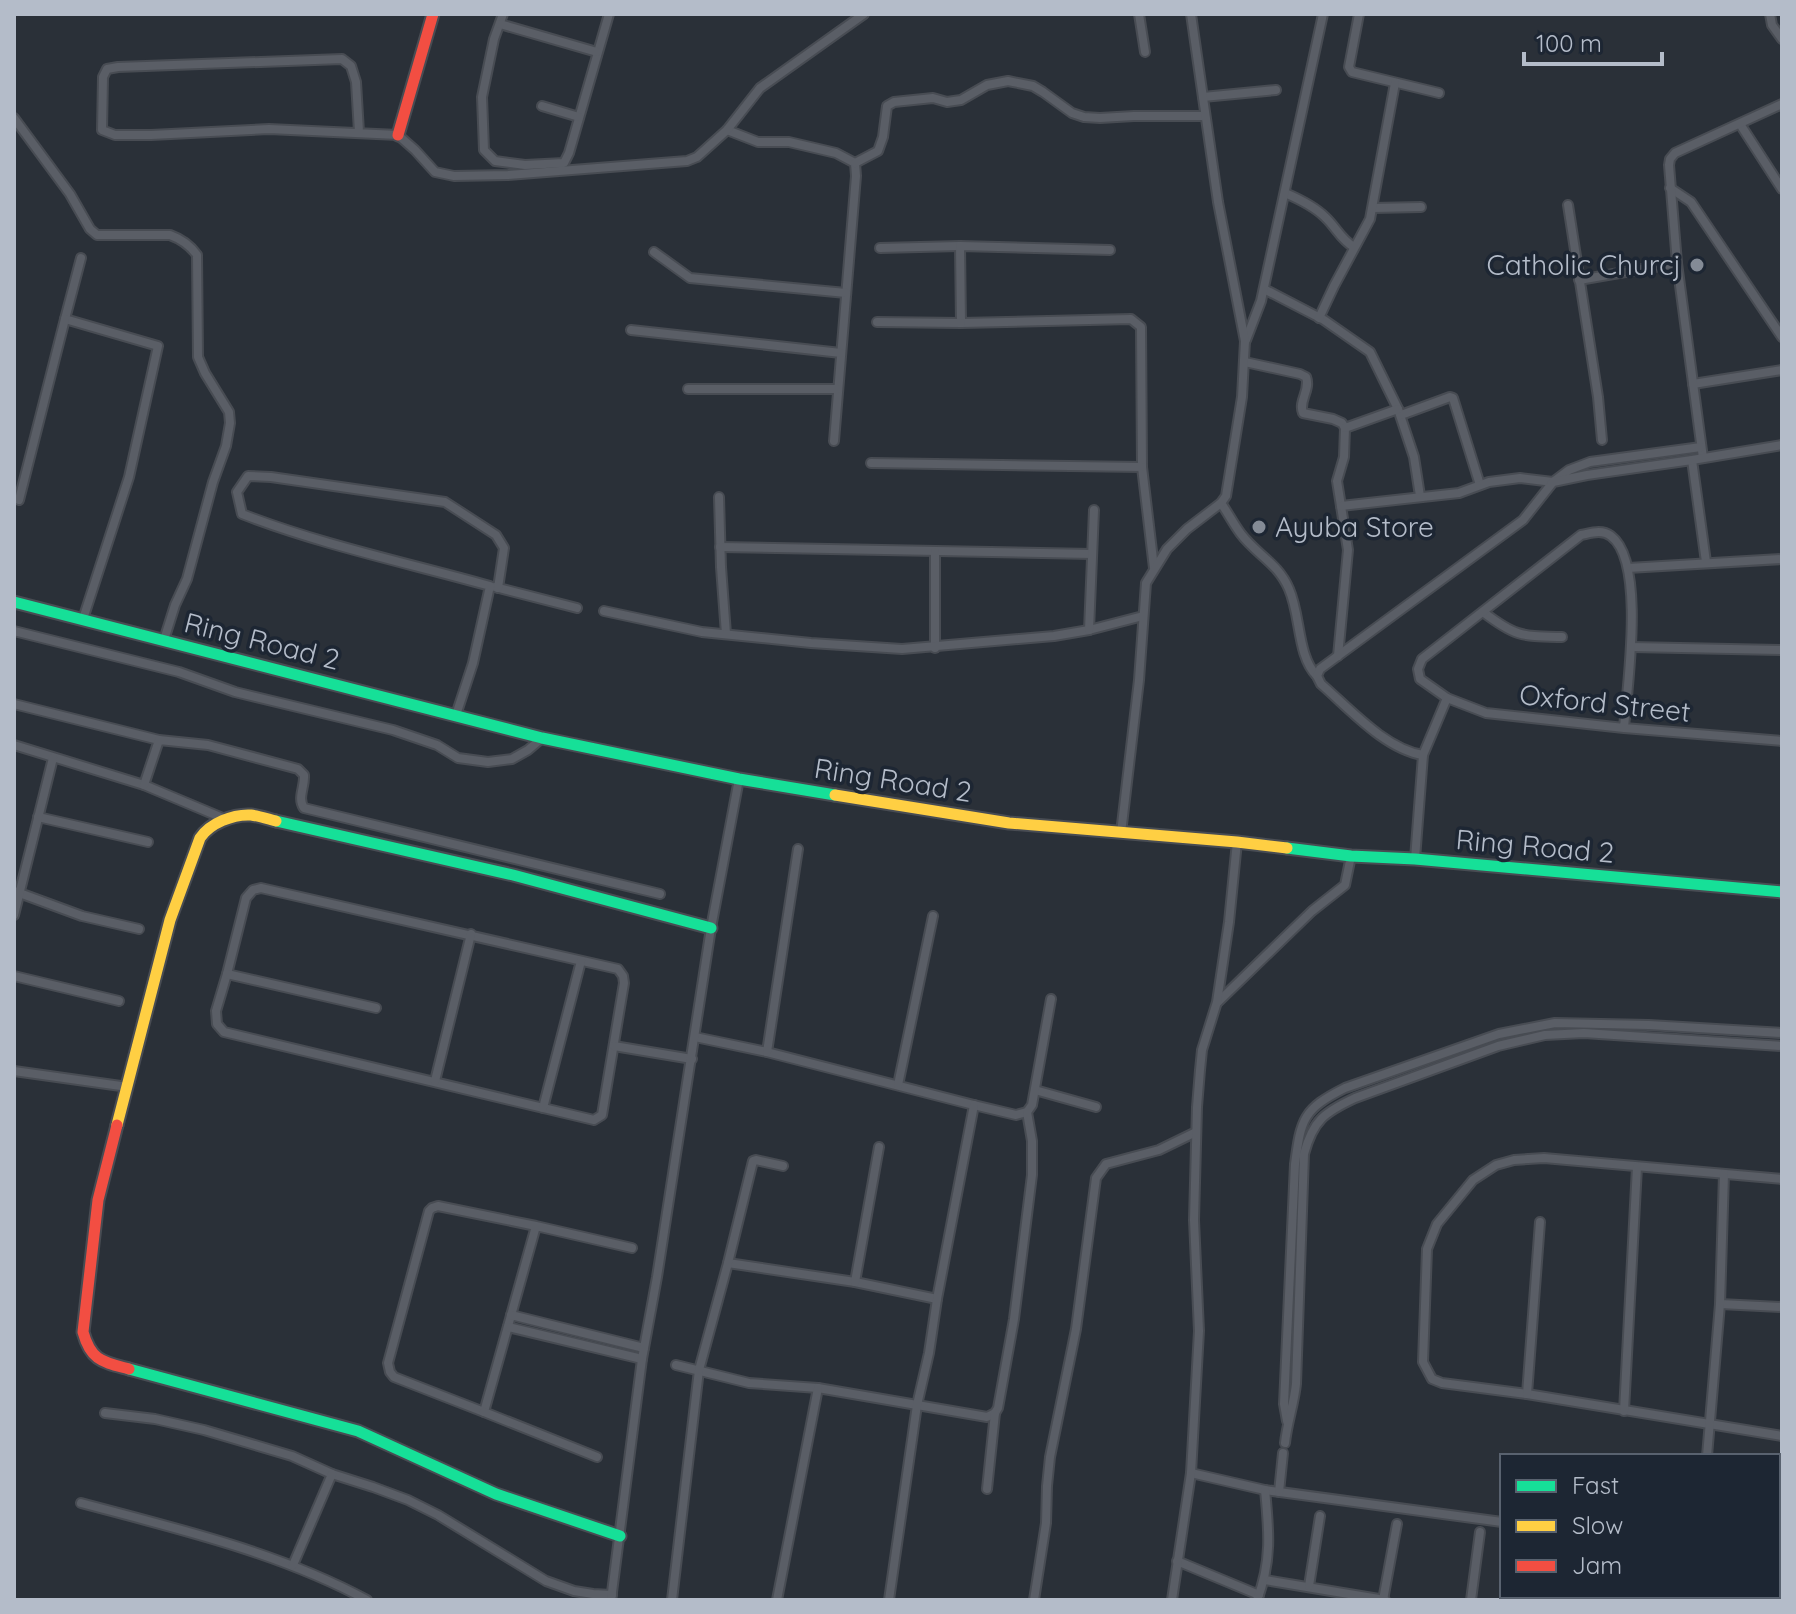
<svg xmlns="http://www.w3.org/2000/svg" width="1796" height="1614" font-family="Quicksand,sans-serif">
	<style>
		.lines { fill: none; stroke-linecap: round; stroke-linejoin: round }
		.street-casing { stroke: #484c53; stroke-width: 12 }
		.fast-casing { stroke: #484c53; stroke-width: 15 }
		.slow-casing { stroke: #484c53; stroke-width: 15 }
		.jam-casing { stroke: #484c53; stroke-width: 15 }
		.street { stroke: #5a5e66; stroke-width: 8 }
		.fast { stroke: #16e098; stroke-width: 11 }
		.slow { stroke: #ffcf43; stroke-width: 11 }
		.jam { stroke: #f24e42; stroke-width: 11 }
		.poi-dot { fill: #848b96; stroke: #1d2633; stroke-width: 3 }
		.labels { text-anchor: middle; stroke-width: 7; stroke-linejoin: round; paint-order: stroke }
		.poi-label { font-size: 28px; fill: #b4bcc9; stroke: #1d2633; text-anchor: end }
		.street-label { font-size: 28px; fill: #b4bcc9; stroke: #1d2633 }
	</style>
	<rect width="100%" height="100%" fill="#2a3038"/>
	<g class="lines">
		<defs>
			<g id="street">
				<polyline points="503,14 494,39 482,97 484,150 495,161 525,165 564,163 569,153 609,14"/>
				<polyline points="1139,14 1145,52"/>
				<polyline points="1359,14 1349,67 1352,72 1439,93"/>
				<polyline points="1770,14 1772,25 1782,39"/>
				<polyline points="500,24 597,52"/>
				<polyline points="1203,97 1276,90"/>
				<polyline points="542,106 579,117"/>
				<path d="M14,118L70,194L90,229L97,235H170C181,239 190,245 197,255L198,357L205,373L229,412L230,423L226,446L213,482L187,579L175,605L164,640"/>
				<polyline points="1740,124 1782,189"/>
				<polyline points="727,130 758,142 789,142 836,153 855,163 856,176 834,441"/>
				<polyline points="359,132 356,82 351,66 342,59 118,67 107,69 103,77 102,130 115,135 151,135 269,129 398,135 415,150 435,172 454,176 508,175 687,161 697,157 727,130 760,88 864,14"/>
				<polyline points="855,163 878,151 883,137 887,106 894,102 933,98 947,102 961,100 987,85 1008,81 1033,86 1043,92 1072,113 1084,117 1100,118 1134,116 1205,116"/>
				<polyline points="1670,188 1691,202 1782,337"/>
				<path d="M1285,193C1299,199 1314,206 1325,217C1336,227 1341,240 1354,247"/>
				<polyline points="1568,205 1598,397 1602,440"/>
				<polyline points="1373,208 1421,207"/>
				<polyline points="880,248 960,246"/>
				<polyline points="1110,250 960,246 961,323 1131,319 1141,327 1142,467 1154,568"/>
				<polyline points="654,252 690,278 846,293"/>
				<polyline points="81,258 65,319 158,346 129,477 83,619"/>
				<polyline points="1579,280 1677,263"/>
				<polyline points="1264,289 1324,320 1370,352 1398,409 1414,457 1420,496"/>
				<polyline points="1319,318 1334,286 1370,219 1395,83"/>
				<polyline points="877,322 961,323"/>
				<polyline points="631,330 841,353"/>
				<polyline points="1246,340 1261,301 1323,14"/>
				<path d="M1245,362L1300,374L1306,377C1311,390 1298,401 1303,413L1333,419L1342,423L1345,428L1344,457L1337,481L1348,550L1338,656"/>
				<polyline points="1693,384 1782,370"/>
				<polyline points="688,389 838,389"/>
				<polyline points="1401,415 1450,397 1453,398 1480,485"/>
				<polyline points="1345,428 1398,409"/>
				<polyline points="1703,458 1677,263 1669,165 1670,159 1675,153 1782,104"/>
				<polyline points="1692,460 1706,562"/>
				<polyline points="871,463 1142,467"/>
				<polyline points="719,497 721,567 726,634"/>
				<polyline points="19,500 65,319"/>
				<path d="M1221,503C1228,513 1234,525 1241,534C1257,555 1278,563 1289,589C1301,616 1297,656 1317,676"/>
				<polyline points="1341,506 1459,493 1489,482 1520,478 1553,482 1569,470 1590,462 1701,447"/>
				<polyline points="720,547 1092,554"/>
				<polyline points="935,552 935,648"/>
				<polyline points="1628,568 1782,559"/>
				<polyline points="495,587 577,608"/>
				<polyline points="604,611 702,632 811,643 902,649 1054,636 1089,630 1143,616"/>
				<path d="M1483,612C1516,637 1521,636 1562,637"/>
				<polyline points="1089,630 1094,510"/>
				<polyline points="14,631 179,672 235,692 393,730 437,745 458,758 488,762 512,759 528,750 542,738"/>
				<polyline points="1631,647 1782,650"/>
				<polyline points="14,704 159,740"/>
				<path d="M456,715L473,663L490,586C408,563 322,545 242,514L237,492L248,476L271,477L445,502L496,535L504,548L498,588"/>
				<path d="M1624,728C1627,688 1646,562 1611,536C1602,529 1591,533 1581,535L1422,659L1418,669L1420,679L1447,698L1486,713L1624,728L1782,741"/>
				<polyline points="14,745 144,785 225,819"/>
				<path d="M1423,755C1385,749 1350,709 1321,684L1317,676L1320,669L1523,520L1553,482L1587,475L1692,460L1782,445"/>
				<path d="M144,785L159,740L208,745L298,769L304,775C305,787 297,798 304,808L660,894"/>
				<polyline points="38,817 148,842"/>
				<polyline points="1121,833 1139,680 1146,583 1167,549 1187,529 1221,503 1226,496 1242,397 1245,341 1218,202 1191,14"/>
				<polyline points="1415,859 1423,755 1447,698"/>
				<polygon points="261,888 618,969 623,976 624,983 602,1115 594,1120 224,1032 217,1024 216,1011 227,974 246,898 253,890"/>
				<polyline points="14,891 82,916 139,929"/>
				<polyline points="14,915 53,758"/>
				<polyline points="227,974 376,1008"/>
				<polyline points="14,976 119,1001"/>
				<polyline points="1218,1002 1312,911 1345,885 1351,856"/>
				<polyline points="695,1037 767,1052 974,1105 1016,1115 1027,1112"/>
				<polyline points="614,1046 692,1059"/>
				<polyline points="767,1052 798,849"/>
				<polyline points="14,1071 128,1087"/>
				<polyline points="435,1081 471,934"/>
				<polyline points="898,1085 933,916"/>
				<polyline points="1035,1090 1096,1107"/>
				<polyline points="543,1108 581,961"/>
				<polyline points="1782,1179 1544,1158 1514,1160 1496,1165 1473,1180 1437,1224 1427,1249 1423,1362 1432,1379 1442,1383 1527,1394 1782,1436"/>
				<polyline points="536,1226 484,1412 394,1377 390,1372 388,1363 429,1211 432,1208 438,1206 536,1226 632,1248"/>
				<polyline points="728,1263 855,1282 937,1299"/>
				<polyline points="855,1282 879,1147"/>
				<polyline points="1720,1304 1782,1307"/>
				<polyline points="511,1315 644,1348"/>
				<polyline points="508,1327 642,1359"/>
				<polyline points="676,1365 749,1383 818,1388 987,1417 995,1413 998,1408 1014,1319 1032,1175 1032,1141 1027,1112 1032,1105 1051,999"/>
				<polyline points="1527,1394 1540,1222"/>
				<polyline points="1624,1411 1637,1167"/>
				<polyline points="484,1412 597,1457"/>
				<polyline points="105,1413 155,1419 204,1430 292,1456 332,1474 373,1487 408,1500 438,1515 546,1581 574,1591 593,1594 612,1595"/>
				<path d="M1287,1421L1284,1404L1295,1164C1301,1119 1303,1109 1345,1088L1499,1034L1555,1023L1649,1025L1782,1033"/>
				<path d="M1285,1443C1287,1423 1294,1404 1296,1384L1304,1154C1313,1120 1325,1112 1355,1098L1498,1046L1545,1035L1584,1033L1782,1046"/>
				<polyline points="1707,1456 1720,1304 1724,1174"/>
				<polyline points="1191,1473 1265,1490 1502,1522"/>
				<polyline points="987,1489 995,1413"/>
				<polyline points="1279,1492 1283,1453"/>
				<path d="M81,1503C178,1529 278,1552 367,1600"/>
				<polyline points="1778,1505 1782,1505"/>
				<polyline points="1177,1561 1259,1595"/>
				<polyline points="293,1565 332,1474"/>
				<polyline points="1778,1571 1782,1572"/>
				<polyline points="1265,1580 1385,1600"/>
				<polyline points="1309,1586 1320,1516"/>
				<polyline points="611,1600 642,1359 657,1277 711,928 739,779"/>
				<polyline points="672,1600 699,1370 728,1263 753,1161 756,1160 783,1166"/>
				<polyline points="777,1600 818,1388"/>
				<polyline points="889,1600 917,1405 929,1353 937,1299 974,1105"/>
				<polyline points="1034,1600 1046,1523 1047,1486 1050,1457 1076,1329 1096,1178 1106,1164 1159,1150 1196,1132"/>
				<polyline points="1172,1600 1191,1473 1199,1331 1194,1220 1197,1107 1200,1070 1202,1050 1217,1002 1229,922 1237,842"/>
				<path d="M1257,1600C1272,1562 1269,1530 1265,1490"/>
				<polyline points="1383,1600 1397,1524"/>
				<polyline points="1471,1600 1480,1532"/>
				<polyline points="1517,1600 1517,1596"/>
				<polyline points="1537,1600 1539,1596"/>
			</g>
			<g id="fast">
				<polyline points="14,602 542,738 739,779 835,795"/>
				<polyline points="276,821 513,875 711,928"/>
				<polyline points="1287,848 1351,856 1415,859 1782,892"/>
				<polyline points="129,1369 358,1431 496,1494 620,1536"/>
			</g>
			<g id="slow">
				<polyline points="835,795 1009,823 1237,842 1287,848"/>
				<path d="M117,1125L170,920L200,838C210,823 233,814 251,815C259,816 268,819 276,821"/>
			</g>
			<g id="jam">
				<polyline points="398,135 433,14"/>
				<path d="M117,1125L98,1200L83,1332C91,1361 103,1362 129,1369"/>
			</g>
		</defs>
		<use href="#street" class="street-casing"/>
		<use href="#fast" class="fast-casing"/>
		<use href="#slow" class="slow-casing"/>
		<use href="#jam" class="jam-casing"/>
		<use href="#street" class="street"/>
		<use href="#fast" class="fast"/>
		<use href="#slow" class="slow"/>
		<use href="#jam" class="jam"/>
	</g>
	<g class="poi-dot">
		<circle cx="1697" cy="265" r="8"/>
		<circle cx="1259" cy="527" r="8"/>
	</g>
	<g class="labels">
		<g class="poi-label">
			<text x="1681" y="275">Catholic Churcj</text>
			<text x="1275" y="537" text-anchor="start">Ayuba Store</text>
		</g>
		<g class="street-label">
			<text transform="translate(262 641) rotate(14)" y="10">Ring Road 2</text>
			<text transform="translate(1605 703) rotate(6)" y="10">Oxford Street</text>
			<text transform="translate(893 780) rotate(9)" y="10">Ring Road 2</text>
			<text transform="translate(1535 846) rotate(5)" y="10">Ring Road 2</text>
		</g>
	</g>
	<rect width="1796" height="1614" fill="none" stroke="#b4bcc9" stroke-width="32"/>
	<rect x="1500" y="1454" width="280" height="144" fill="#1d2633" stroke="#59626f" stroke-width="2"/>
	<rect x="1516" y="1480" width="40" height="12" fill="#16e098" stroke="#59626f" stroke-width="2"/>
	<text x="1572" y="1494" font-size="24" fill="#b4bcc9">Fast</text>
	<rect x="1516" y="1520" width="40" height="12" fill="#ffcf43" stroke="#59626f" stroke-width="2"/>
	<text x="1572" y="1534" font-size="24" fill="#b4bcc9">Slow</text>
	<rect x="1516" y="1560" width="40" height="12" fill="#f24e42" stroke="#59626f" stroke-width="2"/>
	<text x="1572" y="1574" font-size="24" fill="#b4bcc9">Jam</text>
	<path d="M1524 52v12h138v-12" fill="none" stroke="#b4bcc9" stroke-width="4"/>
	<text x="1536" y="52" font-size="24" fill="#b4bcc9" stroke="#1d2633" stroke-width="6" paint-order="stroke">100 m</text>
</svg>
